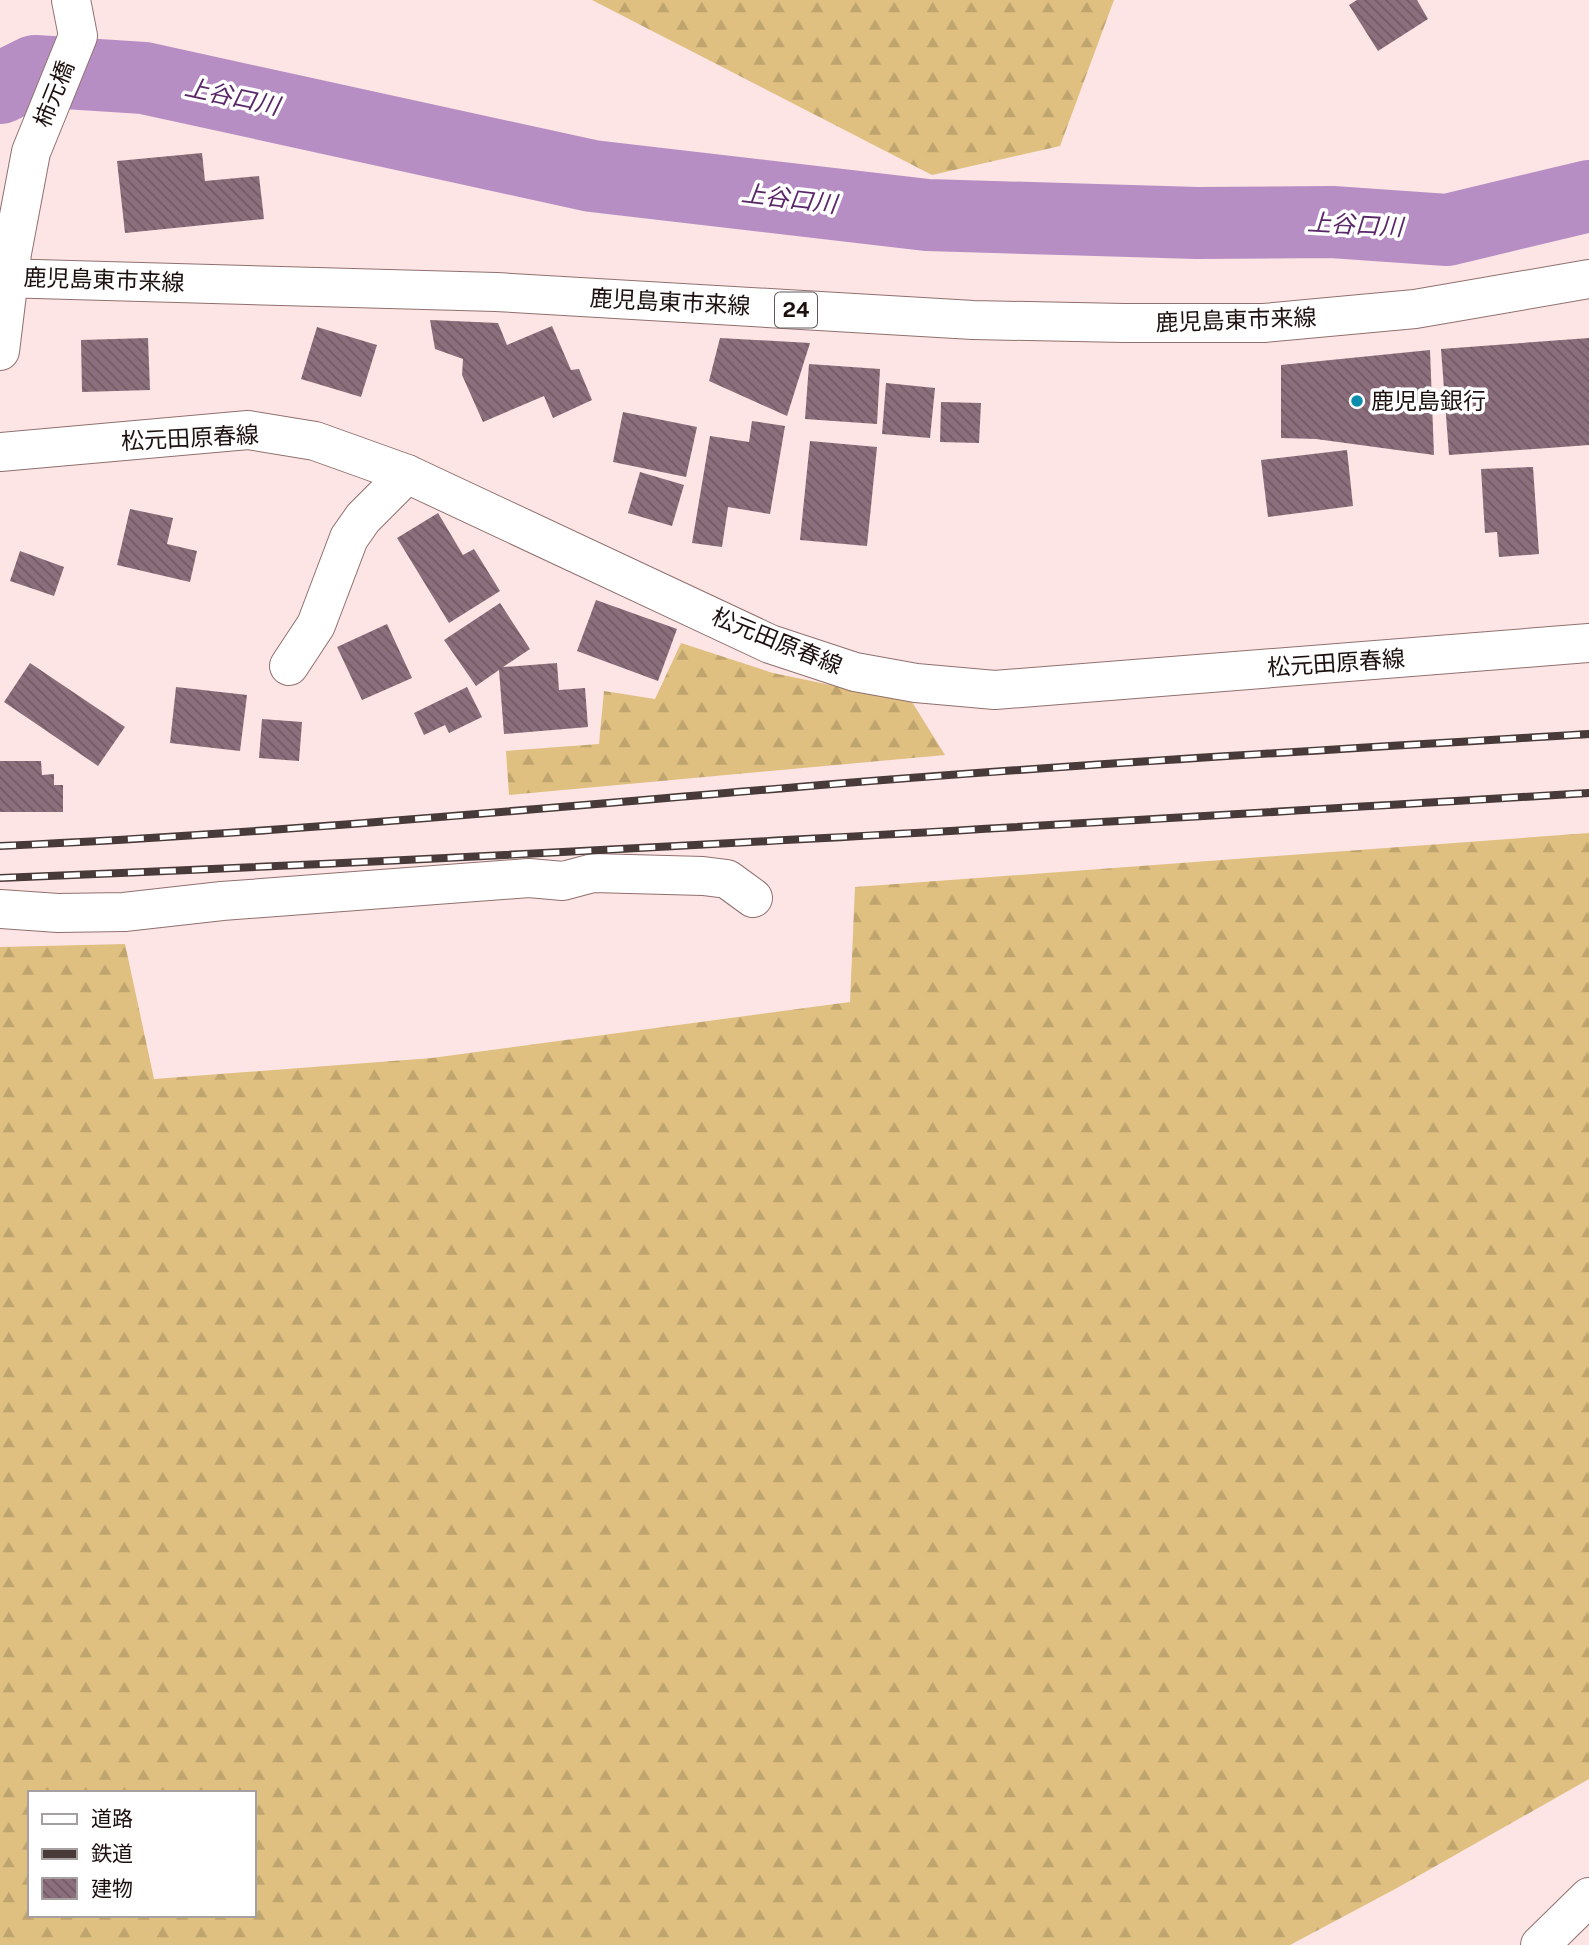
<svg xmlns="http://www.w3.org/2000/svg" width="1589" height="1945" font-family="'Public Sans','Noto Sans JP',sans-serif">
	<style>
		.forest { fill: url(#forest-firs); fill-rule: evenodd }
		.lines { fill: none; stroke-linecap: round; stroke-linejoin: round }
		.river { stroke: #b78ec4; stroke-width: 72 }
		.building { fill: url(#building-back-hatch) }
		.minor-casing { stroke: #90706e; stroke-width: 40 }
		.major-casing { stroke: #90706e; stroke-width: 40 }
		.minor { stroke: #fff; stroke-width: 38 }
		.major { stroke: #fff; stroke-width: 38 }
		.rail-casing { stroke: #483a39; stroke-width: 8 }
		.rail { stroke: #fff; stroke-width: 5; stroke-dasharray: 16; stroke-linecap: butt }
		.poi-dot { fill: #0a8cac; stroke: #fff; stroke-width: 2.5 }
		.labels { text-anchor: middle; stroke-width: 7; stroke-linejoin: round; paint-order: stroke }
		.shield { fill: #fff; stroke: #615858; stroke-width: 2 }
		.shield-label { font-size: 21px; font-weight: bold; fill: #1d1110 }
		.street-label { font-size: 23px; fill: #1d1110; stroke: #fff }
		.poi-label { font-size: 23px; fill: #1d1110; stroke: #fff; text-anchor: start }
		.water-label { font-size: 24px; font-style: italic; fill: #592668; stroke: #fff }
	</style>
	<defs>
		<pattern id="forest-firs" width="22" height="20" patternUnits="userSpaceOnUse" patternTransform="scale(1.75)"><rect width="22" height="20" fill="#dfc081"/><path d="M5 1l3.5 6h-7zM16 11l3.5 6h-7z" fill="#bfa46e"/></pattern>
		<pattern id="building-back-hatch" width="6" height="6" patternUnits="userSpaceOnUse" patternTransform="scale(1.75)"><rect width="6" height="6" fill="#8c6f7c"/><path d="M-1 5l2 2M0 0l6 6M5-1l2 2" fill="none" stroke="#725a64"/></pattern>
	</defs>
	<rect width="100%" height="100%" fill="#fce5e4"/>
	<g class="forest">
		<polygon points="592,0 1114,0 1060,146 932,175"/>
		<polygon points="681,643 773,673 912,702 945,755 509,795 506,751 599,744 604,691 655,699"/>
		<path d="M1589,833V1779L1397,1888L1290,1945H0V947L125,944L154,1079L432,1058L850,1002L855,887ZM30,1793H254V1915H30Z"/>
	</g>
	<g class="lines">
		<polyline class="river" points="0,88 35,71 144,78 592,176 927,215 1197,223 1332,222 1447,230 1589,196"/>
	</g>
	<g class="building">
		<polygon points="1357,0 1417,0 1428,19 1378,51 1349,5"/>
		<polygon points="202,153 205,181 259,176 264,219 125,233 117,161"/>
		<polygon points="430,320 498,323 507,345 552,326 571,370 579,369 592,400 553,418 544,396 483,422 462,375 463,359 435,349"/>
		<polygon points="317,327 377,345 361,397 301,379"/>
		<polygon points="148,338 150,390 82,392 81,340"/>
		<polygon points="720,338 810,343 787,416 709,381"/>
		<polygon points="1589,338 1589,445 1449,455 1441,349"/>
		<polygon points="1430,350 1434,455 1316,439 1281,438 1281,365"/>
		<polygon points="809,364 880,369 877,424 805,419"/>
		<polygon points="886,383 935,388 930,438 882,434"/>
		<polygon points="941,402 981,403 979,443 940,442"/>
		<polygon points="623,412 697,427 686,477 613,462"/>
		<polygon points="752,421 785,426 770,514 728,507 722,547 692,543 710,436 749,442"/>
		<polygon points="810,441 877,447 867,546 800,540"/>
		<polygon points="1347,450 1353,506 1268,517 1261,460"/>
		<polygon points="1533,467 1539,554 1499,557 1497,532 1485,533 1481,469"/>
		<polygon points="640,472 684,485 672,526 628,513"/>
		<polygon points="130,509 173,518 167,544 197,551 190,582 117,565"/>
		<polygon points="438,513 463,555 474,549 500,591 449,623 397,538"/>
		<polygon points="20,551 64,567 54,596 10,581"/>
		<polygon points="596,600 677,629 658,681 577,651"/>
		<polygon points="500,603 530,649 503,667 557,663 559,690 585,688 588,727 504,734 499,670 476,686 444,640"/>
		<polygon points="387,624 412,678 362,700 337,647"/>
		<polygon points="30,663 125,727 98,766 4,702"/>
		<polygon points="176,687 247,695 240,751 170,743"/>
		<polygon points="467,687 482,717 449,733 445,725 424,735 414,713"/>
		<polygon points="262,719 302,722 299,761 259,758"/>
		<polygon points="0,761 41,761 42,775 54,774 54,785 63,785 63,812 0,812"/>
	</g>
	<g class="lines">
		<defs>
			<g id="minor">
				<polyline points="0,351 12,253 31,152 78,36 71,0"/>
				<polyline points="0,452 248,430 315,441 407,474 770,644 855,672 916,683 995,690 1589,643"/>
				<polyline points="289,666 316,625 349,538 363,518 407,474"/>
				<polyline points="0,909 58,913 124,912 222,901 529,878 563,881 593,873 703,876 727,879 753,898"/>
				<polyline points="1540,1945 1589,1897"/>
			</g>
			<polyline id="major" points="0,278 496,292 973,320 1124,323 1264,323 1415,309 1589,279"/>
		</defs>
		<use href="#minor" class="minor-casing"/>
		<use href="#major" class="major-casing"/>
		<use href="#minor" class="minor"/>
		<use href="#major" class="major"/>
		<defs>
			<g id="rail">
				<path d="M0,846C267,834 532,809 798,787C1062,765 1325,750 1589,734"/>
				<path d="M0,878C530,857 1059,825 1589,793"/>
			</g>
		</defs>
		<use href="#rail" class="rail-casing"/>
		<use href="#rail" class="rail"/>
	</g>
	<circle class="poi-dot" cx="1357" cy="401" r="7"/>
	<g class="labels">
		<rect class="shield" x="775" y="292.5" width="42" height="35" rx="5"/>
		<g class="shield-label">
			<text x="796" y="317">24</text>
		</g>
		<g class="street-label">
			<text transform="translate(54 94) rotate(-68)" y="8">柿元橋</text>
			<text transform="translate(104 280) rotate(2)" y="8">鹿児島東市来線</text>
			<text transform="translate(670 302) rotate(3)" y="8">鹿児島東市来線</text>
			<text transform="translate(1236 320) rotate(-2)" y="8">鹿児島東市来線</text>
			<text transform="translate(190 438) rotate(-3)" y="8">松元田原春線</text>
			<text transform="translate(777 641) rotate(22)" y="8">松元田原春線</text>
			<text transform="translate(1336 663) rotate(-4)" y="8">松元田原春線</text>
		</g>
		<g class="poi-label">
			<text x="1371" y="409">鹿児島銀行</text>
		</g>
		<g class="water-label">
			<text transform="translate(232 97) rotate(12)" y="8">上谷口川</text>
			<text transform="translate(789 199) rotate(7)" y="8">上谷口川</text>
			<text transform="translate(1355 225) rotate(3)" y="8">上谷口川</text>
		</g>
	</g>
	<rect x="28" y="1791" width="228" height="126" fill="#ffffff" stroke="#a5a09f" stroke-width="2"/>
	<rect x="42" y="1814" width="35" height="10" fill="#ffffff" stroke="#a5a09f" stroke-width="2"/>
	<text x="91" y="1826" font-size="21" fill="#1d1110">道路</text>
	<rect x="42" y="1849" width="35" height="10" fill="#483a39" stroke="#a5a09f" stroke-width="2"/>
	<text x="91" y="1861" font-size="21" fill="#1d1110">鉄道</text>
	<rect x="42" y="1878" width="35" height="21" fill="url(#building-back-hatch)" stroke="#a5a09f" stroke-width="2"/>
	<text x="91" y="1896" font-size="21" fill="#1d1110">建物</text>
</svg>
